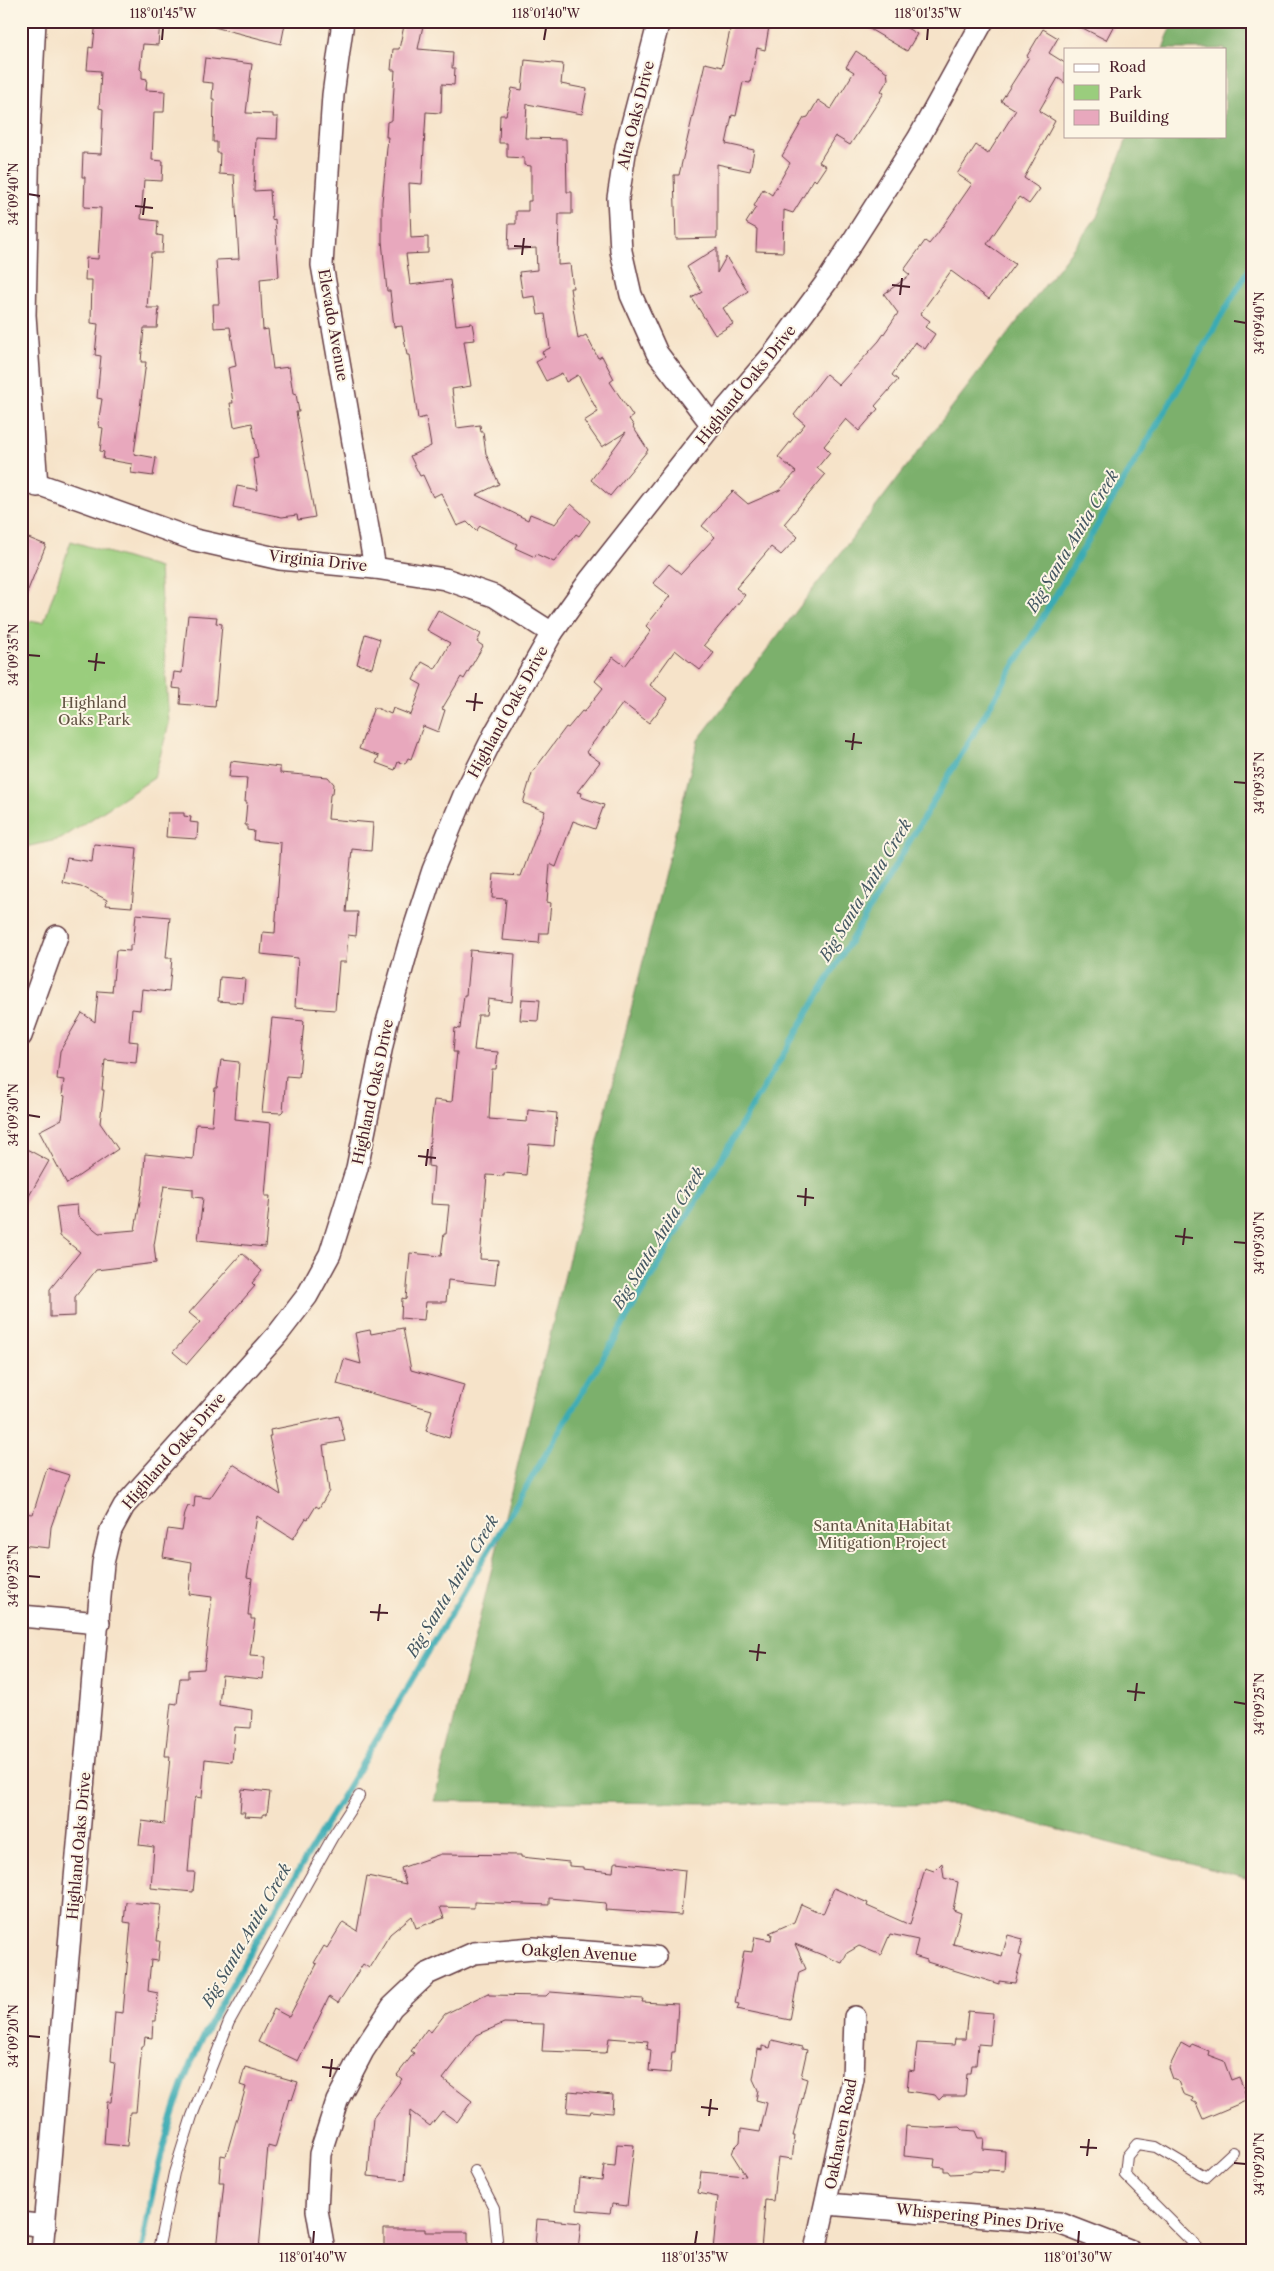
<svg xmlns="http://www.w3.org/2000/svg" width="1274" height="2271" font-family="'Libre Caslon Text',serif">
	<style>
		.green { fill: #9acd7d; stroke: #727654 }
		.forest { fill: #7bb06c; stroke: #62684c }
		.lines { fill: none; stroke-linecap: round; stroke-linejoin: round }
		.stream { stroke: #3aabb4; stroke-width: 6 }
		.building { fill: #e8a8bd }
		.service-casing { stroke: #643c43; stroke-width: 12 }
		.minor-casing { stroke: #643c43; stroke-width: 24 }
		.service { stroke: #fff; stroke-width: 10 }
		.minor { stroke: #fff; stroke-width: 21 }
		.ticks { fill: none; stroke: #4a1f2b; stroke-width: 2 }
		.labels { text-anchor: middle; stroke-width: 4; stroke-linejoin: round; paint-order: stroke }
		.street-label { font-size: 15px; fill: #4a1f2b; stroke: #fcf5e5 }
		.park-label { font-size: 15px; fill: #625344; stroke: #fcf5e5 }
		.water-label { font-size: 16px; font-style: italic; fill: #445762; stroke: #fcf5e5 }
		.neatline { fill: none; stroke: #4a1f2b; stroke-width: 2 }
		.ticks-label { font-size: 12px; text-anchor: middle; fill: #4a1f2b }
	</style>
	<rect width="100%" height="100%" fill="#fcf5e5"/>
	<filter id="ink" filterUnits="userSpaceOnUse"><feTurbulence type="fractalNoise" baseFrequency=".02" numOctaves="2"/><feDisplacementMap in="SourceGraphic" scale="10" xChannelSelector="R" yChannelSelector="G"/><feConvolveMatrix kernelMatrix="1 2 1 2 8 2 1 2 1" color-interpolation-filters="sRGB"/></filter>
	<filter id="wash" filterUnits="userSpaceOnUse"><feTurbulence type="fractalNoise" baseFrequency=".0096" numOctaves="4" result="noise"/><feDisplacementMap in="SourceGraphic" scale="20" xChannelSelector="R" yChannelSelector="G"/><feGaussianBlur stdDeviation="1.12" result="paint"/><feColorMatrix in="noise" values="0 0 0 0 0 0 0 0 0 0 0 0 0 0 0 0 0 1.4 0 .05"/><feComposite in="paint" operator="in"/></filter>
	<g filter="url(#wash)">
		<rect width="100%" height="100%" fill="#f6e3c9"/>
		<polygon class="green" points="71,541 159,568 169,724 154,778 61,839 21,848 21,621 44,622"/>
		<polygon class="forest" points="1173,21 1253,21 1253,1880 963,1805 434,1801 698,740 1097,217 1128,136 1225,136 1225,49 1163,49"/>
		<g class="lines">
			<path class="stream" d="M142,2250C154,2178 171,2103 203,2037C217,2009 234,1982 249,1954L1253,263"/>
		</g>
		<g id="blocks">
			<g class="building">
				<polygon points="96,21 160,22 158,45 143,44 140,69 142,71 142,78 147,79 146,90 165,91 164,112 154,112 152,160 163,161 162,181 144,180 141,219 158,221 157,235 163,236 162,253 151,253 147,308 159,308 157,328 144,328 141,362 146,362 134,454 156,458 153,476 131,473 132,464 103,459 104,452 100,451 103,428 99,427 98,424 102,399 97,398 101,356 95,355 98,324 91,323 92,280 85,280 86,258 98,259 101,208 84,207 85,177 82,177 83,153 101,154 103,109 99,108 101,71 87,70 89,47 93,48"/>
				<polygon points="214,21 273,21 285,24 281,44 214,27"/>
				<polygon points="405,21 424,21 418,49 453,52 452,68 455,68 454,85 442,84 441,113 426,112 422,184 409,183 411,238 428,237 428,253 406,254 410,285 450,280 456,325 472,323 475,340 464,341 471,386 452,389 457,428 480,425 481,432 483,432 486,454 499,484 476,495 528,520 530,514 555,524 571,504 590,521 579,536 576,534 554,562 536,554 535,557 515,548 517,544 480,526 476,531 467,522 457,526 441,493 433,497 423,475 420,476 410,456 431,446 426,417 418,419 409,355 407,355 402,326 394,327 390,291 387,291 382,241 382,202 388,137 386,137 387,122 392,120 395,70 391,70 393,49 399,49"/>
				<polygon points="732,21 770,21 765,50 757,48 750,83 743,82 736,116 732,115 726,144 754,150 750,171 717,164 717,238 676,239 674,175 679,175 705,63 722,67"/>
				<polygon points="856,21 895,21 917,34 907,51"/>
				<polygon points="1069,21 1116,21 1106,40"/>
				<polygon points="1043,29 1058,38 1049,53 1065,63 1065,83 1058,78 1039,111 1055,121 1024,178 1040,189 1029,204 1019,197 987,244 1015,264 989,299 951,271 920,314 930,321 925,327 935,334 925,349 915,342 892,375 898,380 875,406 878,409 859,431 846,419 824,446 830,452 817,468 825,475 784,524 798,537 781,555 771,547 736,588 745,595 704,645 714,653 700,670 675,650 650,685 668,699 649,723 623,703 586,752 600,762 577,792 582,793 581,797 604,805 595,829 573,821 556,867 550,864 547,902 551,903 548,933 540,933 539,943 502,940 506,899 492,898 494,874 521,876 545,811 523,803 532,773 566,727 568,728 582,711 584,712 603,688 595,681 613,657 625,666 651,631 646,626 670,596 653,583 669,564 681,574 715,537 702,526 717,508 733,491 748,504 780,490 796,472 778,457 805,424 794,415 826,374 839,385 879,341 898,313 884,294 910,275 904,270 925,241 929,244 938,233 972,184 957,174 976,145 988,154 1016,110 1001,101 1029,57 1027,56"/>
				<polygon points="856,51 887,72 888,79 881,91 884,93 850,145 835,136 819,162 826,166 816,181 814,179 793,213 784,210 783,252 756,251 757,229 746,223 756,207 754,206 763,189 772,195 790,163 782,156 804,118 808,117 818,100 831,109 854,72 846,67"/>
				<polygon points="205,58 252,64 246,113 273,114 273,117 278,117 277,139 256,138 254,191 270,190 272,220 275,219 279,277 260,279 263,330 268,329 273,369 289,367 293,393 296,394 299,412 296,412 315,517 298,520 297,515 282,517 233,507 237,486 258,490 253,459 258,458 252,423 234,427 230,403 233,403 228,368 236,366 230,327 214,328 213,304 219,304 216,260 239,259 234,175 219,174 220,153 217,153 217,142 213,142 214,99 212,99 213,83 202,82"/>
				<polygon points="525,60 563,64 561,84 587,89 582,114 527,104 525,138 566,139 567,192 572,192 572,214 559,214 558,265 570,264 573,288 570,288 578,339 586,335 598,358 602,356 614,379 610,382 633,416 629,419 634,426 633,427 648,450 610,496 591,480 626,432 602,447 584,421 598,412 578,375 566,382 562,373 546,381 536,362 545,357 542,352 550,348 545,314 538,315 535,296 523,298 519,272 537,270 536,248 508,250 509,224 516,224 516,211 528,211 528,201 531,201 531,166 524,165 524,158 507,157 507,143 499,143 500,115 506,115 512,88 522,90"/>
				<polygon points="717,248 717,273 726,257 748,291 723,308 733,324 715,335 692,298 702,292 687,267"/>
				<polygon points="21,535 46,545 22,605 21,605"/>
				<polygon points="438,610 481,634 477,642 483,646 464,679 461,677 442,709 445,710 438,732 423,726 411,759 408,758 405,764 398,762 395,770 376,763 379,756 359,749 374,707 391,714 393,708 411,715 422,685 413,680 422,662 435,669 450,643 427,630"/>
				<polygon points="188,615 217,617 216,623 222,624 215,707 180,704 181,689 172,688 174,672 182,673"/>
				<polygon points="365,634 380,639 372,668 357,664"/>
				<polygon points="231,761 280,767 280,773 328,777 334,784 333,793 330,795 328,819 373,823 371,851 352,849 346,912 358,912 356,936 348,935 346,962 339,962 335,1010 295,1007 298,958 261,954 263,932 275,933 281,843 253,840 254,831 247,830 247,825 245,825 247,802 245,802 247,778 229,777"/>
				<polygon points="168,813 184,813 184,816 191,817 190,822 198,823 197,839 166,837"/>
				<polygon points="94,844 137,848 132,907 106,905 107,900 81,886 62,882 67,858 92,862"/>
				<polygon points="136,914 170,917 166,958 172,958 169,992 142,989 140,1010 132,1009 129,1041 138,1042 136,1063 105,1060 102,1090 104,1090 100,1123 118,1149 67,1184 39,1131 62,1119 65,1096 62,1095 64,1080 57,1079 60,1051 82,1013 95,1022 98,991 112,992 116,950 130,951 130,945 133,945"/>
				<polygon points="470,950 515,954 512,1002 488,999 486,1015 478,1015 474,1050 498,1052 496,1069 492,1069 489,1119 527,1122 528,1110 557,1113 554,1146 529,1144 526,1175 504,1173 504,1176 487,1175 480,1259 498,1260 495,1285 448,1280 446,1302 426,1302 424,1320 401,1318 402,1298 406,1299 410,1253 441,1256 444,1234 446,1234 449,1205 431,1204 434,1167 428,1166 431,1124 434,1100 452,1102 457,1052 453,1052 455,1028 460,1029 464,995 466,995"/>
				<polygon points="220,977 245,979 243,1003 218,1001"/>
				<polygon points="522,999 540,1000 538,1021 520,1020"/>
				<polygon points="272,1018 304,1021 299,1077 286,1076 283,1111 281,1113 262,1112"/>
				<polygon points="221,1060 239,1062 235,1119 271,1123 265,1196 270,1196 265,1247 198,1240 203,1198 193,1197 193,1189 164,1186 154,1245 156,1263 96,1270 75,1297 75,1316 50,1317 50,1289 80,1252 60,1236 56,1207 77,1205 78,1216 99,1233 135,1230 143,1184 145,1154 193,1159 196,1124 212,1125 215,1088 217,1088"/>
				<polygon points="21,1146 49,1161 21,1210"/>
				<polygon points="242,1253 262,1271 252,1283 255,1286 187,1364 173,1352 200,1322 189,1313"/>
				<polygon points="403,1328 411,1370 464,1385 449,1438 426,1431 432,1410 337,1384 344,1359 361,1364 355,1333 370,1330 371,1334"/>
				<polygon points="339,1416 345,1441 323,1445 329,1491 319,1508 316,1506 308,1519 306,1518 293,1539 257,1516 247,1577 252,1578 248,1615 251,1615 251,1619 255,1619 250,1656 265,1657 263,1679 222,1675 219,1705 252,1710 251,1728 235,1727 232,1762 205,1759 202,1798 196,1797 194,1802 188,1872 195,1872 193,1892 151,1888 154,1847 139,1845 142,1821 164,1824 170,1756 165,1756 171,1703 177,1704 180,1678 188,1678 188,1670 204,1669 212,1597 189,1594 192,1562 163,1557 168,1529 182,1531 185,1513 188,1506 194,1507 195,1496 210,1498 233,1464 281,1495 269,1436 271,1436 270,1430"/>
				<polygon points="47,1468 69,1475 51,1527 49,1548 21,1545 21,1513 33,1514"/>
				<polygon points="242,1789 270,1792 267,1814 263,1814 263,1817 244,1816 245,1812 240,1812"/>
				<polygon points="441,1854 521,1855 521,1857 569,1862 569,1866 583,1867 583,1869 613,1872 614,1863 617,1862 685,1870 681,1915 605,1910 606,1903 549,1898 549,1905 474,1902 474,1908 440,1907 444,1918 416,1928 412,1916 390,1934 369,1968 363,1964 338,2003 329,1997 298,2061 258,2042 274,2009 289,2017 317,1964 314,1963 324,1946 327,1948 343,1922 357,1931 367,1876 406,1884 401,1868"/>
				<polygon points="942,1863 944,1878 958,1882 953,1910 961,1913 953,1944 1002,1956 1008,1935 1023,1939 1019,1955 1022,1956 1015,1983 999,1981 999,1984 927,1962 927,1960 914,1956 918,1940 890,1934 881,1955 859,1946 847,1953 842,1963 795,1944 806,1969 799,1972 790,2020 737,2009 739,2004 735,2003 744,1951 752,1952 755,1937 771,1940 772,1934 769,1933 794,1922 801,1904 823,1914 834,1888 868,1903 867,1906 910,1925 925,1868 934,1871"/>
				<polygon points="126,1902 161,1905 157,1941 160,1941 158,1961 151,1960 148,1991 158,1993 156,2021 153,2021 152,2038 145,2037 144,2046 142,2046 136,2112 130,2112 127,2146 104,2144 107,2102 111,2102 115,2062 111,2061 115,2012 123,2013 131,1923 124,1922"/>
				<polygon points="550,1992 643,1999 642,2002 678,2004 675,2052 672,2052 670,2073 649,2071 651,2050 647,2049 648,2041 609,2038 607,2052 604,2053 542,2051 544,2024 504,2023 477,2035 443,2079 472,2101 457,2122 442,2111 430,2126 410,2111 405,2180 368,2176 373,2118 402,2079 397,2075 414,2053 411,2051 427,2029 431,2032 445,2014 488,1993 489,1995 546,1996"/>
				<polygon points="968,2011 993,2013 990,2045 978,2044 976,2065 972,2065 971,2073 967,2073 965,2096 943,2096 939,2100 935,2095 907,2091 909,2070 914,2071 917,2043 954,2045 955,2039 965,2039"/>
				<polygon points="772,2040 802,2047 802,2049 807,2050 801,2077 807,2079 793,2136 795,2136 792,2159 778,2157 773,2201 765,2200 761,2250 713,2250 718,2197 698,2193 701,2172 746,2176 732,2154 734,2148 740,2142 741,2129 760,2132 767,2103 756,2100 758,2090 753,2079 758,2049 762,2050 762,2046 770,2048"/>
				<polygon points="1181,2043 1190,2048 1192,2044 1209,2051 1208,2055 1224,2061 1231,2080 1239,2077 1248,2100 1203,2119 1196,2103 1192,2101 1193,2098 1183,2094 1178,2081 1173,2079 1169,2068"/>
				<polygon points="245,2067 298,2082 292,2100 289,2099 275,2148 268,2146 259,2250 217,2250 224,2182 219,2182 221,2155 226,2156 246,2087 240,2085"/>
				<polygon points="569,2091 613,2095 612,2113 591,2111 590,2114 567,2112"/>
				<polygon points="906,2126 936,2128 960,2127 963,2130 975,2131 978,2138 984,2138 983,2149 1005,2151 1004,2171 988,2170 988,2172 973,2171 970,2173 950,2174 948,2171 944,2171 944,2167 934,2166 935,2159 904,2156"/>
				<polygon points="617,2144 634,2145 627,2206 612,2204 610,2213 577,2210 580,2178 602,2181 604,2166 615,2167"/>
				<polygon points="537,2219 581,2223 578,2250 536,2250 537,2246 535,2246"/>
				<polygon points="384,2229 425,2229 425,2232 468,2232 468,2250 384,2250"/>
			</g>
		</g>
	</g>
	<g filter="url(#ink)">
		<use href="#blocks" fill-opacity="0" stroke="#643c43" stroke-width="1"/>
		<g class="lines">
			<defs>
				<g id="service">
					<polyline points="475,2171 494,2208 498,2250"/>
					<polyline points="158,2250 174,2173 192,2116 229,2022 332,1838 359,1796"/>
					<polyline points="1200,2250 1125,2175 1127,2156 1137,2144 1156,2147 1206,2177 1233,2152"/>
				</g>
				<g id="minor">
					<polyline points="35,21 29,133 25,315 37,486"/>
					<polyline points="343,21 333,95 322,265 375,568"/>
					<polyline points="659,21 626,147 618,198 621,251 631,295 657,353 712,425"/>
					<polyline points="21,478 195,540 280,559 375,568 445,579 494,596 552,633"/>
					<polyline points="21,1036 57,936"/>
					<polyline points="21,1616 99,1623"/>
					<polyline points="827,2204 1059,2223 1129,2250"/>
					<polyline points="21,2223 45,2226"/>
					<polyline points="42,2250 103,1563 111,1530 124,1506 277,1335 307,1296 330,1254 357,1168 386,1026 409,944 433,870 464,795 495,733 552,633 589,581 712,425 774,353 828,280 918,139 983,21"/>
					<polyline points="324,2250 317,2210 320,2154 337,2101 363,2051 392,2007 427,1974 474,1953 533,1948 655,1957"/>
					<polyline points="815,2250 853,2079 855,2017"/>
				</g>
			</defs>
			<use href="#service" class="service-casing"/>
			<use href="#minor" class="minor-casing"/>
			<use href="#service" class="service"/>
			<use href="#minor" class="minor"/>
		</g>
	</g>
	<path class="ticks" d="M162,40L163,28M544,40L546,28M927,40L928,28M28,194L40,196M135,206L153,208M143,215L145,198M514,246L531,247M522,255L524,238M892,285L910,287M900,295L902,278M1234,321L1246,323M28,655L40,656M88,661L105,663M95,671L97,653M466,701L483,703M474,711L476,693M845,741L862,743M852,750L854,733M1234,782L1246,783M28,1115L40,1117M418,1156L436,1158M426,1166L428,1149M797,1196L814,1198M805,1206L806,1188M1175,1236L1193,1238M1234,1242L1246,1243M1183,1245L1185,1228M28,1576L40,1577M370,1612L388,1613M378,1621L380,1604M749,1651L766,1653M757,1661L759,1644M1127,1691L1145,1693M1135,1701L1137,1683M1234,1702L1246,1704M28,2036L40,2037M322,2067L340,2069M330,2077L332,2059M701,2107L718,2109M709,2116L711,2099M1080,2147L1097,2148M1087,2156L1089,2139M1234,2163L1246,2164M313,2244L314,2231M695,2244L697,2231M1078,2244L1079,2231"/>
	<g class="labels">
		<g class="street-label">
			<text transform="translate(636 115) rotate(-76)" y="5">Alta Oaks Drive</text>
			<text transform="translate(333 325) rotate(80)" y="5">Elevado Avenue</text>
			<text transform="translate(746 385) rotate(-51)" y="5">Highland Oaks Drive</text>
			<text transform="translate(318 561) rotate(6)" y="5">Virginia Drive</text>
			<text transform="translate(508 712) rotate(-61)" y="5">Highland Oaks Drive</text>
			<text transform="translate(373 1092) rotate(-78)" y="5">Highland Oaks Drive</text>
			<text transform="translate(174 1451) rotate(-49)" y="5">Highland Oaks Drive</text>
			<text transform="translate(79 1846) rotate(-85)" y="5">Highland Oaks Drive</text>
			<text transform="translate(579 1953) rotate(3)" y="5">Oakglen Avenue</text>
			<text transform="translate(841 2134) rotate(-79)" y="5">Oakhaven Road</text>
			<text transform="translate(980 2218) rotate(6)" y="5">Whispering Pines Drive</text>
		</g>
		<g class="park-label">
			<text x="94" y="708">Highland<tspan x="94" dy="17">Oaks Park</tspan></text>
			<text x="882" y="1531">Santa Anita Habitat<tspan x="882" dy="17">Mitigation Project</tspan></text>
		</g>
		<g class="water-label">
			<text transform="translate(1072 541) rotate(-59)" y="6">Big Santa Anita Creek</text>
			<text transform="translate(865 890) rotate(-59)" y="6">Big Santa Anita Creek</text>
			<text transform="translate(658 1238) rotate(-59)" y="6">Big Santa Anita Creek</text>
			<text transform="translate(452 1586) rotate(-59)" y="6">Big Santa Anita Creek</text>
			<text transform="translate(246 1935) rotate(-60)" y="6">Big Santa Anita Creek</text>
		</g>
	</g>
	<rect width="1274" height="2271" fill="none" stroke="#fcf5e5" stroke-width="55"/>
	<rect x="1064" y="48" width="162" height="90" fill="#fcf5e5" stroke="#b59f9b"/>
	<rect x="1074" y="64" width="25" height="8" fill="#ffffff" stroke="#b59f9b"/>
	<text x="1109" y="72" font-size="15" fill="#4a1f2b">Road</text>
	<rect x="1074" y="85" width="25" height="15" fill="#9acd7d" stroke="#b59f9b"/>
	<text x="1109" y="98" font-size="15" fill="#4a1f2b">Park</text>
	<rect x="1074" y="110" width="25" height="15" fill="#e8a8bd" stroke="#b59f9b"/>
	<text x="1109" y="122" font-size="15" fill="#4a1f2b">Building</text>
	<rect x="28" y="28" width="1218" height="2216" class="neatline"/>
	<g class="ticks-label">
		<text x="163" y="18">118°01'45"W</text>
		<text x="546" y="18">118°01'40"W</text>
		<text x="928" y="18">118°01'35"W</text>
		<text transform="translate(14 194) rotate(-90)" y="4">34°09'40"N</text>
		<text transform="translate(1260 323) rotate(-90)" y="4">34°09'40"N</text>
		<text transform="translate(14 655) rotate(-90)" y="4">34°09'35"N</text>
		<text transform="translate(1260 783) rotate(-90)" y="4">34°09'35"N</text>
		<text transform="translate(14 1115) rotate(-90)" y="4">34°09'30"N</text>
		<text transform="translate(1260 1243) rotate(-90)" y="4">34°09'30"N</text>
		<text transform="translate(14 1576) rotate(-90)" y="4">34°09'25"N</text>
		<text transform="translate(1260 1704) rotate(-90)" y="4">34°09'25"N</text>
		<text transform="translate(14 2036) rotate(-90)" y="4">34°09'20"N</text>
		<text transform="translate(1260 2164) rotate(-90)" y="4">34°09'20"N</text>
		<text x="313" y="2262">118°01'40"W</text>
		<text x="695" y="2262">118°01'35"W</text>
		<text x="1078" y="2262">118°01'30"W</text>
	</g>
</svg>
